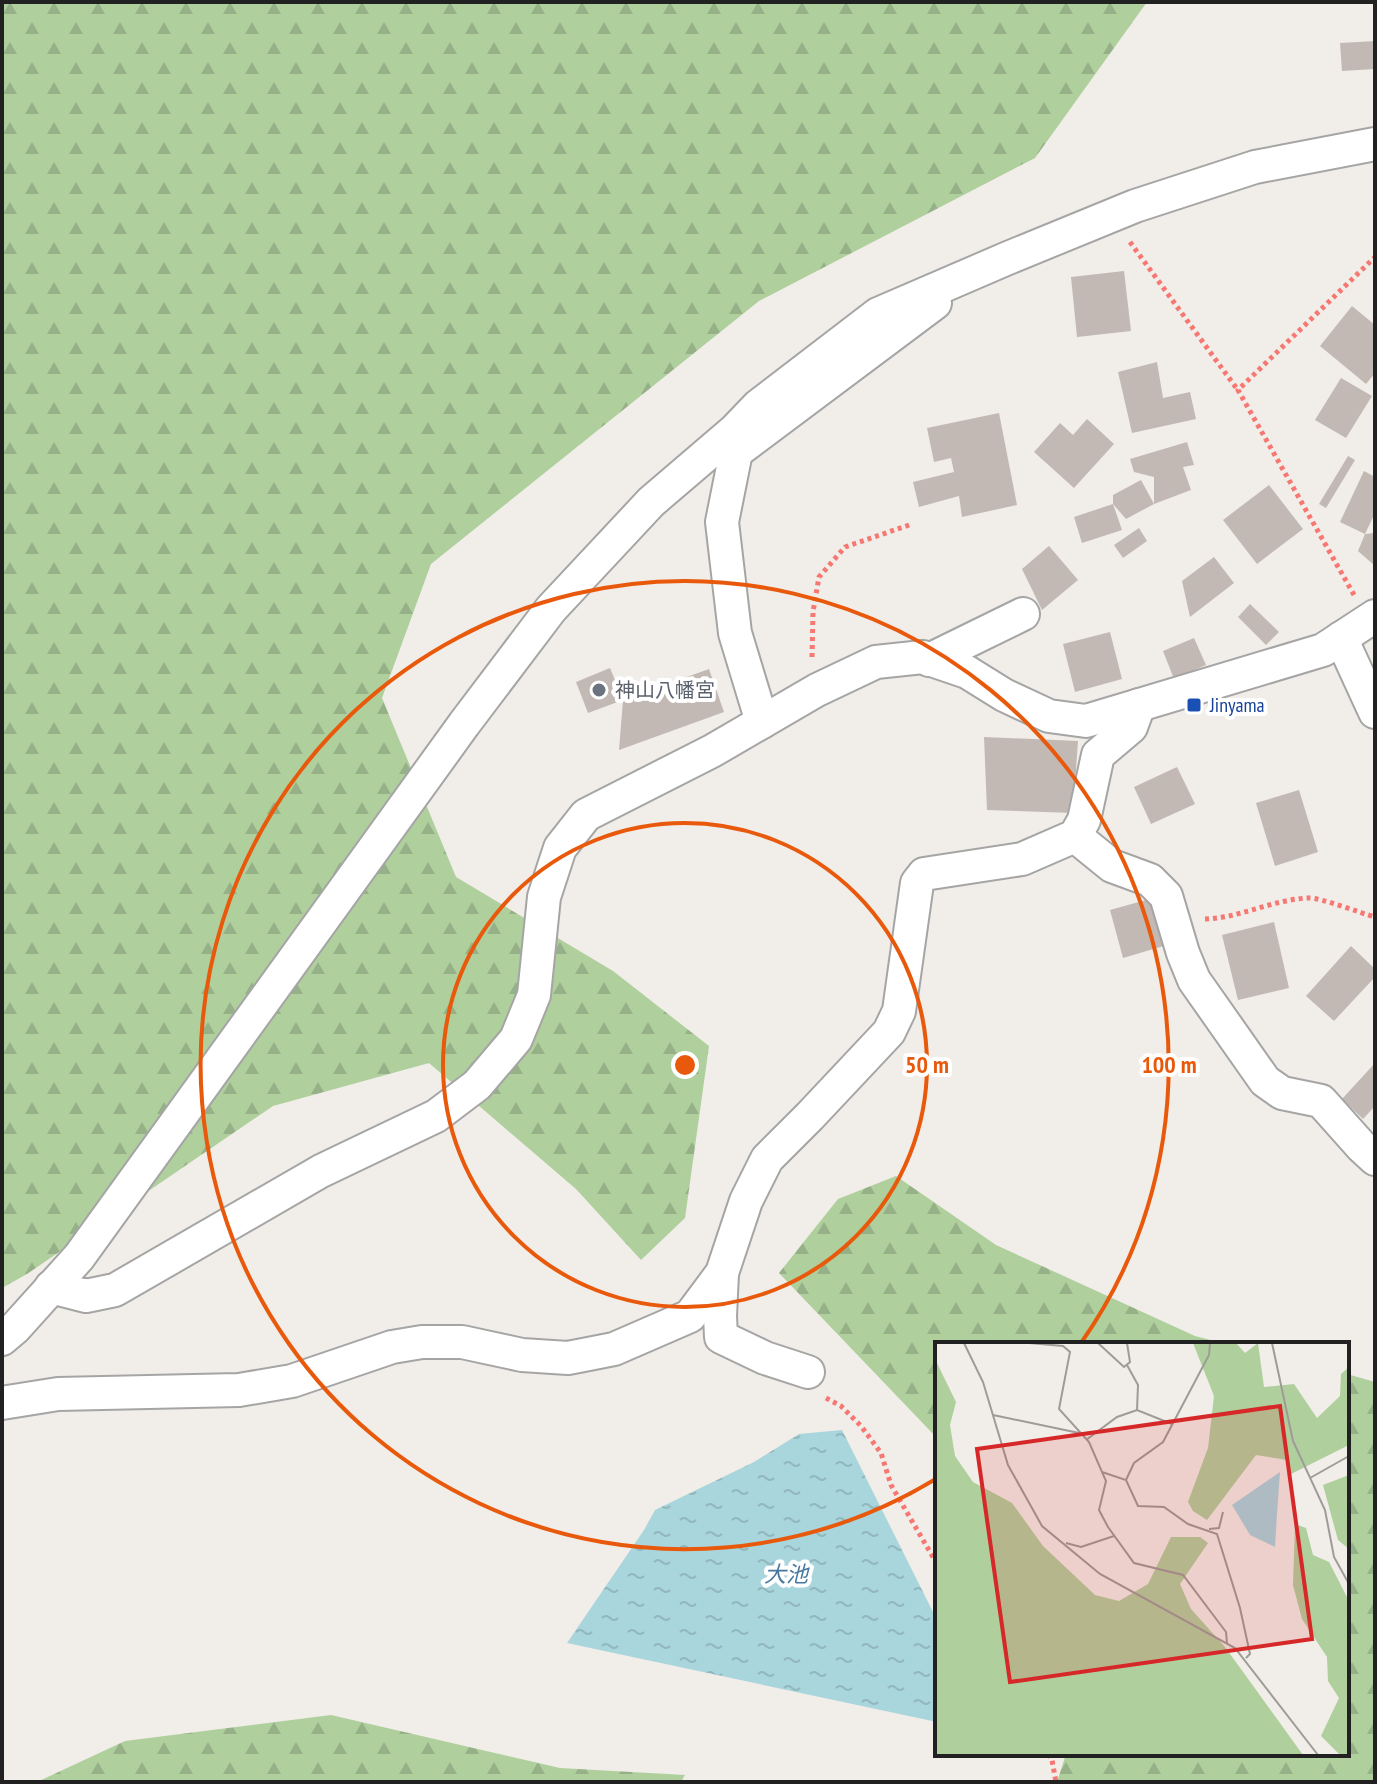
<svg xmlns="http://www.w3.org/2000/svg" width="1377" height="1784" font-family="'PT Sans Narrow','Noto Sans JP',sans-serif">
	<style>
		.forest { fill: url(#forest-firs) }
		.water { fill: url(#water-ripples) }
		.building { fill: #c2b9b4 }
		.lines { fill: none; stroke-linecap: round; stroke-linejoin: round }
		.minor-casing { stroke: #a5a5a5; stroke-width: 36 }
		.path { stroke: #f77772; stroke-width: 5; stroke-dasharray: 4 4; stroke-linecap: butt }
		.minor { stroke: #fff; stroke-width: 32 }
		.ring { fill: none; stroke: #e8590c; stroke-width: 4 }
		.worship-dot { fill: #6b7280; stroke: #fff; stroke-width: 3 }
		.transit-dot { fill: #1a4fb4; stroke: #fff; stroke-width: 3 }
		.labels { text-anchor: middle; stroke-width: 8; stroke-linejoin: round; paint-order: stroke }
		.worship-label { font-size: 20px; fill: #5b616d; stroke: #fff; text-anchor: start }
		.transit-label { font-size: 20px; fill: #164399; stroke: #fff; text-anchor: start }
		.water-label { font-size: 22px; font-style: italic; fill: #4879a0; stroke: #fff }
		.inset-road { fill: none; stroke: #9e9b98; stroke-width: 2 }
		.view { fill: #d62828; fill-opacity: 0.15; stroke: #d62828; stroke-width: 4 }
		.inset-edge { fill: none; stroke: #212121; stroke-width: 4 }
		.centre { fill: #e8590c; stroke: #fff; stroke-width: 4 }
		.ring-label { font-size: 24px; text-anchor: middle; font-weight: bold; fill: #e8590c; stroke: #fff; stroke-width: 8; stroke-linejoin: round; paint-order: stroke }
	</style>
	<defs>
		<pattern id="forest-firs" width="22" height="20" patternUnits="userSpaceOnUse" patternTransform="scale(2)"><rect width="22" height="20" fill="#afcf9d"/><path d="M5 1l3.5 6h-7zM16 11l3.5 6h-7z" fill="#96b187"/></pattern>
		<pattern id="water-ripples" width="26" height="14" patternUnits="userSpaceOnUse" patternTransform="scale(2)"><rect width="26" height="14" fill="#a9d5dd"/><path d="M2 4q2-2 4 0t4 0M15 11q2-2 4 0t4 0" fill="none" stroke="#91b7bd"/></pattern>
	</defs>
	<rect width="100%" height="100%" fill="#f1ede8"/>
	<g class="forest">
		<polygon points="2,2 1147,2 1035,158 759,301 431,564 382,698 456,877 613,971 709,1046 685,1218 641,1260 576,1189 429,1063 273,1106 27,1274 2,1288"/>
		<polygon points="896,1176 996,1245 1195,1336 1226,1344 937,1344 937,1438 779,1273 838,1199"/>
		<polygon points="1347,1374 1375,1382 1375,1782 1057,1782 1066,1754 1347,1754"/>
		<polygon points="331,1715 560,1768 685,1775 681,1782 37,1782 125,1741"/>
	</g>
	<polygon class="water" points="842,1430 937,1620 937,1722 567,1643 644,1530 655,1510 754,1462 799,1434"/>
	<g class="building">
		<polygon points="1375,41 1375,69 1342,71 1340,43"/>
		<polygon points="1124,271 1131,331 1077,337 1071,277"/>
		<polygon points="1352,306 1375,325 1375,373 1366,384 1320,346"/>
		<polygon points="1157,362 1163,398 1190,392 1196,419 1132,433 1118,372"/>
		<polygon points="1341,378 1372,396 1346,438 1315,420"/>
		<polygon points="999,413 1017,505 962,517 959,496 919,507 913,482 954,472 951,458 934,462 927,428"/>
		<polygon points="1087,419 1114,444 1074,488 1034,452 1060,423 1073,435"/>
		<polygon points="1187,442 1194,465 1183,467 1191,490 1154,504 1154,477 1134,472 1130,459"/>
		<polygon points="1348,456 1355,460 1326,508 1319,504"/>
		<polygon points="1364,471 1375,477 1375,513 1365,534 1340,522"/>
		<polygon points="1141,480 1154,504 1126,519 1113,504 1113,495"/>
		<polygon points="1269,485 1303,529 1257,564 1223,520"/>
		<polygon points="1113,504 1122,530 1082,543 1074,517"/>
		<polygon points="1139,528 1147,541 1123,558 1114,545"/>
		<polygon points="1374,533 1375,534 1375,566 1358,551 1365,534"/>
		<polygon points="1049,546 1078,580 1042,610 1022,569"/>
		<polygon points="1214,557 1234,583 1190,617 1182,581"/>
		<polygon points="1250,604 1279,632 1266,645 1238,617"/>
		<polygon points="1110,632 1122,679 1075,692 1063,644"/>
		<polygon points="1194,638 1206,665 1174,679 1163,651"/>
		<polygon points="610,668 623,700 588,713 576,682"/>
		<polygon points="709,669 724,712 619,750 623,700"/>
		<polygon points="984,737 1078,741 1073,813 987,810"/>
		<polygon points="1177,767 1195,804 1151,824 1134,787"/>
		<polygon points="1299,790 1318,852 1275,866 1256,803"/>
		<polygon points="1153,898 1167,945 1123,958 1110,910"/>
		<polygon points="1274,922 1289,988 1238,1000 1222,935"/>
		<polygon points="1351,946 1375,969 1375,977 1334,1021 1306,996"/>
		<polygon points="1375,1063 1375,1106 1363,1119 1342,1099"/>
	</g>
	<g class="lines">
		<defs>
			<g id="minor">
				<polyline points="1341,638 1375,712"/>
				<polyline points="929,660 1023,614"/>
				<polyline points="762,722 735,633 722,522 736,452 935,303"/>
				<polyline points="1075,836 1112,866 1150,880 1166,896 1183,953 1194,980 1265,1081 1282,1093 1321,1101 1362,1147 1375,1159"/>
				<polyline points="722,1273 720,1316 721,1337 765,1358 808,1372"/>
				<polyline points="51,1287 86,1296 115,1290 321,1171 436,1116 477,1085 516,1039 534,995 544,897 560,848 586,815 712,751 817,690 876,662 923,657 967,672 1004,695 1049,716 1086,721 1323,650 1375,616"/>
				<polyline points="2,1339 15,1328 79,1257 464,724 551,609 651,502 734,431 758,406 878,314 1008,258 1135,206 1255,167 1375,144"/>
				<polyline points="2,1403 58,1394 239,1390 292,1381 392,1347 422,1342 462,1342 522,1355 568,1358 614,1349 690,1316 722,1273 746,1201 767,1159 810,1116 889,1032 899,1011 917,883 924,874 1022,859 1075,836 1084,820 1098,755 1131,727 1139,705"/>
			</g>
		</defs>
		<use href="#minor" class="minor-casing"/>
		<g class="path">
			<polyline points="1130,242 1237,389"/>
			<polyline points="1354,595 1238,390 1375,257"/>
			<polyline points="812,657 813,612 819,577 845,547 912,524"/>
			<path d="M1205,919C1240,918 1274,899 1309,898C1322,898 1360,913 1375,917"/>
			<polyline points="826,1398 841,1406 861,1426 881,1453 891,1485 937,1564"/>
			<polyline points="1048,1754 1052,1760 1056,1782"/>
		</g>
		<use href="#minor" class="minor"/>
	</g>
	<g class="ring">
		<circle cx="685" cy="1065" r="242"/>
		<path d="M934 1480A484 484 0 1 1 1081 1343"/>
	</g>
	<circle class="worship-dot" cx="599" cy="690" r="8"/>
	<rect class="transit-dot" x="1186" y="697" width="16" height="16" rx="4"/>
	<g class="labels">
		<g class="worship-label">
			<text x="615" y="697">神山八幡宮</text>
		</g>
		<g class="transit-label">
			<text x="1210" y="712">Jinyama</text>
		</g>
		<g class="water-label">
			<text x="786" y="1582">大池</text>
		</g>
	</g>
	<g transform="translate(935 1342)">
		<rect width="414" height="414" fill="#f1ede8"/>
		<path d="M258,1H301L310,11L323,1L329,45L359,42L382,76L405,54L406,32L414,25V103L356,132L352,118L321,113L272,178L258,169L253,160L273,106L279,54ZM0,17L21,60L15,83L20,114L38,140L77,161L108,204L160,253L184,259L213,242L236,195H265L273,201L245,242L256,267L290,305L368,413H0ZM414,133V207L403,198L388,143ZM360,182L371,186L378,213L394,220L414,259V413H405L386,394L404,356L393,339L392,315L367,277L358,243Z" fill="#afcf9d"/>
		<path d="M345,130L342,172L340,205L315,193L297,163Z" fill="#a9d5dd"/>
		<path class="inset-road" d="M29,1L48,40L73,123L107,184L165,232L300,306L383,413M94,1L128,4L135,10L124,67L154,100L171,139L164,168L173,185L199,221L248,233L291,290L292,301M163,1L189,25L195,20L192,1M337,1L358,99L390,168L399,215L414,242M192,23L203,43L202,68M58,73L144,91M151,98L182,75L202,68L237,82M167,130L191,138L203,164L229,165L253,182L282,192L305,266L315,312L311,316M375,136L414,114M191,138L199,121L228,100L274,13L275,1M274,187L284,186L288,170M131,201L146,205L179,194"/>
		<path class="view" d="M345,64L377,297L75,340L42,107Z"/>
		<rect width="414" height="414" class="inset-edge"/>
	</g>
	<circle cx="685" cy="1065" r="12" class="centre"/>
	<g class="ring-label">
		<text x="927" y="1073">50 m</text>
		<text x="1169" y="1073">100 m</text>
	</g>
	<rect width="1377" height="1784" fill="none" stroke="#212121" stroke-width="8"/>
</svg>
